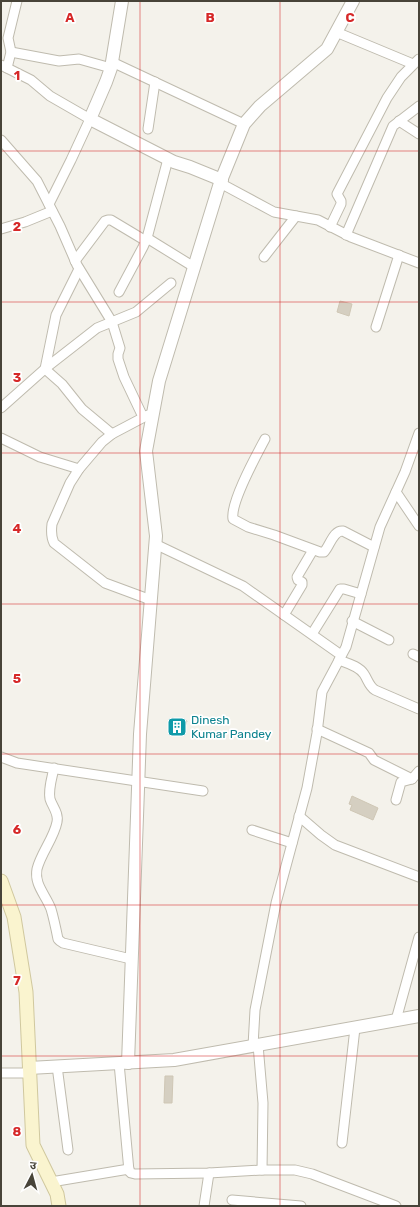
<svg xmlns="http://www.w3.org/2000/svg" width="420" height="1207" font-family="Rubik,'Noto Sans Devanagari',sans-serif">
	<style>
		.building { fill: #d5cfc1; stroke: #cfc7b5 }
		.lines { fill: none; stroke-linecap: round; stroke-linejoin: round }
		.minor-casing { stroke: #bfbbae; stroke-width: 11 }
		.tertiary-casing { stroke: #bfbbae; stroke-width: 14 }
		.secondary-casing { stroke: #d0c89e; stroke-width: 15 }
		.minor { stroke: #fff; stroke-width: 9 }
		.tertiary { stroke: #fff; stroke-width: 12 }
		.secondary { stroke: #faf4cf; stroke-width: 13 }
		.grid { fill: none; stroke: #d62828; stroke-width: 1; stroke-opacity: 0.55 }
		.labels { text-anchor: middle; stroke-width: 3.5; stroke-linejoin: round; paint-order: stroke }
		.culture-label { font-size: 12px; fill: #0d838f; stroke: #fff; text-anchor: start }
		.grid-label { font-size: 13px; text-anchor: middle; font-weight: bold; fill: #d62828; stroke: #fff; stroke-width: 3.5; stroke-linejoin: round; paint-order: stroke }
	</style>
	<rect width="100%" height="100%" fill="#f4f2eb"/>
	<g class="building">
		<polygon points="340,301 352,304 349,316 337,312"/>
		<polygon points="172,718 187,721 184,730 169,729"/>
		<polygon points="352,796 378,808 373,820 350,810 352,805 349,804"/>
		<polygon points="165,1076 173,1076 172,1103 164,1103"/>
	</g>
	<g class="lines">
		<defs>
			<g id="minor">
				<polyline points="336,32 413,64"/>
				<polyline points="11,52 59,61 79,59 111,68"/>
				<polyline points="112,62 244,124"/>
				<polyline points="1,65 31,80 50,96 90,119 71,160 49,204"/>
				<polyline points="7,68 11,52 8,38 17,1"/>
				<polyline points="399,121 419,134"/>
				<polyline points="148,129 155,82"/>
				<polyline points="1,140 37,181 60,226 77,265 112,322 120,348 118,354 118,359 124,377 143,417"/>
				<polyline points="220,183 274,212 318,220 351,237 419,263"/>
				<polyline points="330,227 341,204 341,201 337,194 338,192 387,98 401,77 419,59"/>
				<polyline points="1,229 25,222 52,211"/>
				<polyline points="346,235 393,126 419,106"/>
				<polyline points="147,238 194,267"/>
				<polyline points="264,257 296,216"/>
				<polyline points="75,261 105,221 108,220 111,220 146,241"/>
				<polyline points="79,269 56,315 45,369 62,384 82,409 112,434"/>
				<polyline points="119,292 143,247 147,238 168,159"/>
				<polyline points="376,327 399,255"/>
				<polyline points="1,408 47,367 97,328 136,312 171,283"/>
				<path d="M148,415L112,434L102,442L79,469L70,483L52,524C51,532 51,537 54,543L105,583L151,600"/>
				<polyline points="1,438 40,457 79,469"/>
				<path d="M265,439C256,456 230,503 233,519L248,527L274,535L320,552H324C330,546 333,530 343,531L374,547"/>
				<polyline points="396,492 419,526"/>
				<polyline points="155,544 243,586 341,655"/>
				<polyline points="284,615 302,585 302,582 298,580 297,577 313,550"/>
				<polyline points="352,621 389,640"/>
				<polyline points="312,634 340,589 344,589 361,594"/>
				<polyline points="413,654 419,657"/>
				<path d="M339,660C347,663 359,666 364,674C368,680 369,686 375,690L419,709"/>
				<polyline points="317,729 369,753 374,760 412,779"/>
				<polyline points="1,757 17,763 203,791"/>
				<path d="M54,768C52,778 48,789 50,799C52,806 59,813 57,822C54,838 41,853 37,869C34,885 46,895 51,909C54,919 56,929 58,939L60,941L63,943L131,959"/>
				<polyline points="396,800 401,782 412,779 419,771"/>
				<polyline points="299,816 321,835 335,845 419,877"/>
				<polyline points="252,830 292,843"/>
				<polyline points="396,1020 419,937"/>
				<polyline points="258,1045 263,1103 262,1170"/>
				<polyline points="253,1046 255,1010 276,903 307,788 317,733 322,692 346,647 380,527 405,472 419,433"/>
				<polyline points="119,1063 129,1171 131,1173 135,1174 209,1173 262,1170 295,1170 312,1174 396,1206"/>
				<polyline points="57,1066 68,1150"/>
				<polyline points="1,1073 29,1073"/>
				<polyline points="342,1143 355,1028"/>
				<polyline points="51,1182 129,1169"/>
				<polyline points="232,1200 301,1206"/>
				<polyline points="204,1206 209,1173"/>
			</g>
			<g id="tertiary">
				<polyline points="122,1 111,68 106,82 90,119 174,162 190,167 222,180"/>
				<polyline points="128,1063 140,734 156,536 146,451 159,381 220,183 244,124 260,106 327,49 353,1"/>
				<polyline points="29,1068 174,1060 419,1016"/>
			</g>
			<polyline id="secondary" points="1,881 14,917 26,992 33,1145 57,1194 59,1206"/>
		</defs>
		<use href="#minor" class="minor-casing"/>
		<use href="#tertiary" class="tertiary-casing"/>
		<use href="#secondary" class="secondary-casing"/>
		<use href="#minor" class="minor"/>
		<use href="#tertiary" class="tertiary"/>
		<use href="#secondary" class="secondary"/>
	</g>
	<path class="grid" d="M140,1V1206M280,1V1206M1,151H419M1,302H419M1,453H419M1,604H419M1,754H419M1,905H419M1,1056H419"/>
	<defs>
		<symbol id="building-square" viewBox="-11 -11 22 22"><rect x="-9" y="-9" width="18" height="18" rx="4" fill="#0f9aa8" stroke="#fff"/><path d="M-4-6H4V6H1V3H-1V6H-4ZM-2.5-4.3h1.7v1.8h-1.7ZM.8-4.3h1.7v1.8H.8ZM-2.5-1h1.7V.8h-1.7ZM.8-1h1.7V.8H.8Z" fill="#fff"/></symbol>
	</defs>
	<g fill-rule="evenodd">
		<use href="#building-square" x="166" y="716" width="22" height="22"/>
	</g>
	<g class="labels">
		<g class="culture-label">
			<text x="191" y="724">Dinesh<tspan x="191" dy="14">Kumar Pandey</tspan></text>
		</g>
	</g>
	<g class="grid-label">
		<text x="70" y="22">A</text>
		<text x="210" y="22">B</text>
		<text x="350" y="22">C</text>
		<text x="17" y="80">1</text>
		<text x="17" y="231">2</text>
		<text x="17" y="382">3</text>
		<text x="17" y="533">4</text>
		<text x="17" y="683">5</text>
		<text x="17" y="834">6</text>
		<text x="17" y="985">7</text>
		<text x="17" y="1136">8</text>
	</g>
	<rect width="420" height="1207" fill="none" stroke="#484439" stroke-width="4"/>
	<g transform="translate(32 1175) rotate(6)" stroke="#ffffff" stroke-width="3" paint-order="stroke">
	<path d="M0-3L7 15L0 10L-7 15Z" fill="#484439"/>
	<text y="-6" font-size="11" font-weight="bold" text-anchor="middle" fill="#484439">उ</text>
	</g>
</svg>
